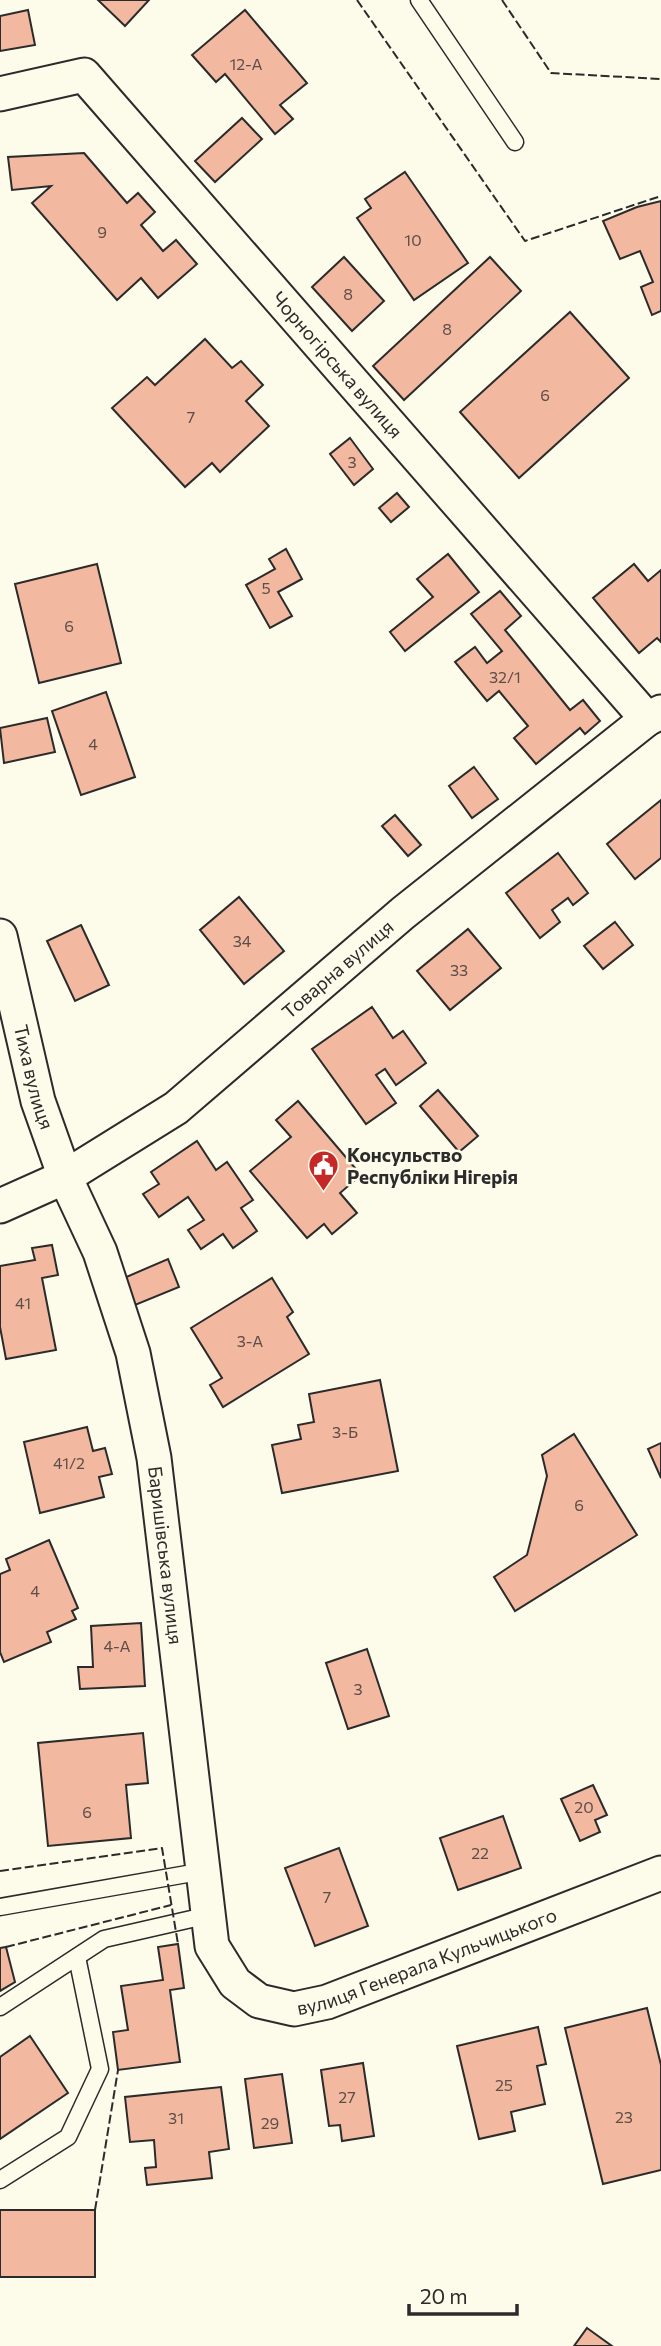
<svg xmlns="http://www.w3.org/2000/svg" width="661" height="2346" font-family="Commissioner,sans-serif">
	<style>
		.building { fill: #f2b8a0; stroke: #2b2b2b; stroke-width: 2 }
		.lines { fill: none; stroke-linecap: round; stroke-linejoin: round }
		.lane-casing { stroke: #2b2b2b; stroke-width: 19 }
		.street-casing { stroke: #2b2b2b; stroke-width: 37 }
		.lane { stroke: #fdfbea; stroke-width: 16 }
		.street { stroke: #fdfbea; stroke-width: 33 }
		.fence { stroke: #2b2b2b; stroke-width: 2; stroke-dasharray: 9 3.5; stroke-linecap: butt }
		.labels { text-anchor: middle; stroke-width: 5; stroke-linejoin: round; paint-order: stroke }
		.number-label { font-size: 16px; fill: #5d4e48 }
		.street-label { font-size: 19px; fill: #2b2b2b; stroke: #fdfbea }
		.poi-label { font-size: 19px; font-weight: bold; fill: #2b2b2b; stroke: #fdfbea; text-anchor: start }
	</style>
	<rect width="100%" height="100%" fill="#fdfbea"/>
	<g class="building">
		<polygon points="98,0 149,0 125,26"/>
		<polygon points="28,10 35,45 0,51 0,16"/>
		<polygon points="245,10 307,83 280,105 293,119 275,134 225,74 216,82 192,55"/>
		<polygon points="242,118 262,139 215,182 195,161"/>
		<polygon points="84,153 127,203 138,193 155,212 141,225 163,251 176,240 197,264 158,298 141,278 117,300 32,203 51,186 12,190 8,157"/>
		<polygon points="405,172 468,263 414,300 357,218 371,208 365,199"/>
		<polygon points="661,201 661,311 652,315 641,287 653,282 640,251 620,259 603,221 637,207"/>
		<polygon points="344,257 384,301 352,331 312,287"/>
		<polygon points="490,257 521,291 404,400 373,366"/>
		<polygon points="570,312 629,378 519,478 460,412"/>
		<polygon points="205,339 232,368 241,361 263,385 246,401 269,426 220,472 212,463 185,487 112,408 147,377 155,385"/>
		<polygon points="350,438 373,469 354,485 330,454"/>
		<polygon points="397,493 409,507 391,522 379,508"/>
		<polygon points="286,549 302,579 278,592 292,616 270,628 246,585 275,569 269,559"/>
		<polygon points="448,554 479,592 405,651 390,632 433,597 417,579"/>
		<polygon points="97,564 121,663 39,683 15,584"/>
		<polygon points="634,564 648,581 661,570 661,642 657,638 639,653 593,598"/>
		<polygon points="500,591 521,616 505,630 570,710 583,700 600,721 585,734 580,728 536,764 514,738 528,726 499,691 487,701 455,662 475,647 487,663 502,651 471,614"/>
		<polygon points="106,692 135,777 81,795 52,711"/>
		<polygon points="47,718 55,752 4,763 0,728"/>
		<polygon points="474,767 498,799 472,818 449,786"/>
		<polygon points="661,800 661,858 635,879 607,844"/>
		<polygon points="395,815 421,845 408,856 382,826"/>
		<polygon points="558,853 588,893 573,905 568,898 552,910 560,922 540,938 506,893"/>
		<polygon points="239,897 284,951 244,984 200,930"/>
		<polygon points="615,922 633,945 603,969 584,946"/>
		<polygon points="81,925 109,985 75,1001 47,941"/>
		<polygon points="468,929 501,968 450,1010 417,971"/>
		<polygon points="372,1007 393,1038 403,1031 426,1063 396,1085 385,1069 376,1075 396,1103 366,1124 312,1049"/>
		<polygon points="438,1090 478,1136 459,1152 420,1106"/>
		<polygon points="298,1101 361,1175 340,1193 357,1213 332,1234 324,1224 307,1238 250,1171 291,1137 276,1120"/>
		<polygon points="197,1141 216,1170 227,1162 253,1200 241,1208 257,1231 233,1248 223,1234 201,1249 188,1230 204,1220 188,1197 159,1217 143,1194 159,1184 151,1172"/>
		<polygon points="52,1245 58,1275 42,1278 56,1350 6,1359 0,1327 0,1266 35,1260 32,1248"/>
		<polygon points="168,1259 179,1287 135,1305 124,1278"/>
		<polygon points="272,1278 293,1312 287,1317 309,1354 223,1407 210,1385 222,1378 191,1328"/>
		<polygon points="380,1380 398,1471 282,1493 272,1445 301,1439 298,1425 314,1422 309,1394"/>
		<polygon points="87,1427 93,1451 105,1448 112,1474 99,1477 104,1497 40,1513 24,1442"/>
		<polygon points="574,1434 637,1535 515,1611 494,1577 527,1555 547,1476 542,1455"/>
		<polygon points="661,1443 661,1478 648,1449"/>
		<polygon points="49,1540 78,1608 72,1611 76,1619 47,1632 51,1642 4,1662 0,1652 0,1574 10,1570 6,1559"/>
		<polygon points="141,1623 145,1686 80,1689 78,1667 93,1667 91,1626"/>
		<polygon points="367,1649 389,1716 348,1729 326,1663"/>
		<polygon points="143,1733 148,1783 126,1785 131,1838 48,1846 38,1743"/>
		<polygon points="593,1785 607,1815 595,1820 600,1832 580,1841 561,1799"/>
		<polygon points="503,1816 521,1868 458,1890 440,1838"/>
		<polygon points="339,1848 368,1926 315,1946 285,1868"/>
		<polygon points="178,1944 184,1988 170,1990 180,2062 118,2070 113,2032 128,2030 121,1986 163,1980 158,1947"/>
		<polygon points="6,1947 15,1982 0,1991 0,1948"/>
		<polygon points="647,2008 661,2065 661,2170 603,2184 565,2028"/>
		<polygon points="538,2027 546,2064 537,2066 545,2104 511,2112 515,2131 479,2139 457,2046"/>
		<polygon points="30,2036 68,2093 0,2139 0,2057"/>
		<polygon points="363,2063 374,2136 342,2141 340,2125 329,2126 321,2070"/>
		<polygon points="282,2074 292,2143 254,2148 245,2079"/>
		<polygon points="221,2087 229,2149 209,2152 212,2178 147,2185 145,2168 156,2167 154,2140 130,2142 125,2097"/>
		<rect x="0" y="2210" width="95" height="67"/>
		<polygon points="587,2328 612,2346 574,2346"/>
	</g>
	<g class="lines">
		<defs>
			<g id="lane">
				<polyline points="419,0 515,142"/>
				<polyline points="0,1907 204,1871"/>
				<polyline points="0,2007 104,1939 209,1915"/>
				<polyline points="0,2180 68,2137 100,2069 77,1957"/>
			</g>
			<g id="street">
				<path id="s1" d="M0,94L84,75L647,719"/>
				<path id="s2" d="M0,936L38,1101L65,1177L100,1252L133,1353L154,1458L212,1946L235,1983L259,2001L294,2009L327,2002L661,1873"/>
				<path id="s3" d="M0,1206L65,1177L176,1108L403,913L647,719L661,712"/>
			</g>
		</defs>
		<use href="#lane" class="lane-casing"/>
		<use href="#street" class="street-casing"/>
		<use href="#lane" class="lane"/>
		<use href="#street" class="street"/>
		<g class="fence">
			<polyline points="357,0 525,241 661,196"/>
			<polyline points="502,0 551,73 661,79"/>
			<polyline points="0,1871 162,1848 178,1944"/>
			<polyline points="6,1947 171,1905"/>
			<polyline points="95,2210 118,2070"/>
		</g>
	</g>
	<defs>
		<symbol id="civic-pin" viewBox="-11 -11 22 30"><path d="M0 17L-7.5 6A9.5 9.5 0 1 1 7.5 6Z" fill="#c62828" stroke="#fdfbea"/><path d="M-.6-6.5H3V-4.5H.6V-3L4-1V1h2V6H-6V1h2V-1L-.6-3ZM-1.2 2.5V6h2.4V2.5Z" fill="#fff"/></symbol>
	</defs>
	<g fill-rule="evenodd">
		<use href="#civic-pin" x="306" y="1148" width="35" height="47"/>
	</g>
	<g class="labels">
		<g class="number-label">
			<text x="246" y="70">12-А</text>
			<text x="102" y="238">9</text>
			<text x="413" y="246">10</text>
			<text x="348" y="300">8</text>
			<text x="447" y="335">8</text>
			<text x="545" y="401">6</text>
			<text x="191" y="423">7</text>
			<text x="352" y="468">3</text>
			<text x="266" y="594">5</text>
			<text x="69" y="632">6</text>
			<text x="505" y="683">32/1</text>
			<text x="93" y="750">4</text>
			<text x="242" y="947">34</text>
			<text x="459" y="976">33</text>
			<text x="23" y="1309">41</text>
			<text x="250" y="1347">3-А</text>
			<text x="345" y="1438">3-Б</text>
			<text x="69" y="1469">41/2</text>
			<text x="579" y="1511">6</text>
			<text x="35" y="1597">4</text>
			<text x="117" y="1652">4-А</text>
			<text x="358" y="1695">3</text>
			<text x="584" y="1813">20</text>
			<text x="87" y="1818">6</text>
			<text x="480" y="1859">22</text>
			<text x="327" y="1903">7</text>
			<text x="504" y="2091">25</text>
			<text x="347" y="2103">27</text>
			<text x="624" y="2123">23</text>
			<text x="176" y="2124">31</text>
			<text x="270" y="2129">29</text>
		</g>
		<g class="street-label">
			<text dy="7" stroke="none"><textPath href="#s1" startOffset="471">Чорногірська вулиця</textPath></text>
			<text dy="7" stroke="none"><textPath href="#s3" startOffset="415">Товарна вулиця</textPath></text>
			<text dy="7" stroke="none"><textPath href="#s2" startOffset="145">Тиха вулиця</textPath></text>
			<text dy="7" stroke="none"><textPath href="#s2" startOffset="644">Баришівська вулиця</textPath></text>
			<text dy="7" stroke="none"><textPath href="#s2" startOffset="1288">вулиця Генерала Кульчицького</textPath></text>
		</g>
		<g class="poi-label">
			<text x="347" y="1162">Консульство<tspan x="347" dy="22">Республіки Нігерія</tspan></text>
		</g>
	</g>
	<path d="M409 2304v10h108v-10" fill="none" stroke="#2b2b2b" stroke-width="3.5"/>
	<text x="420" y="2304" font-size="21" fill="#2b2b2b" stroke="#fdfbea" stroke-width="5" paint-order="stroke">20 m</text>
</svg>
